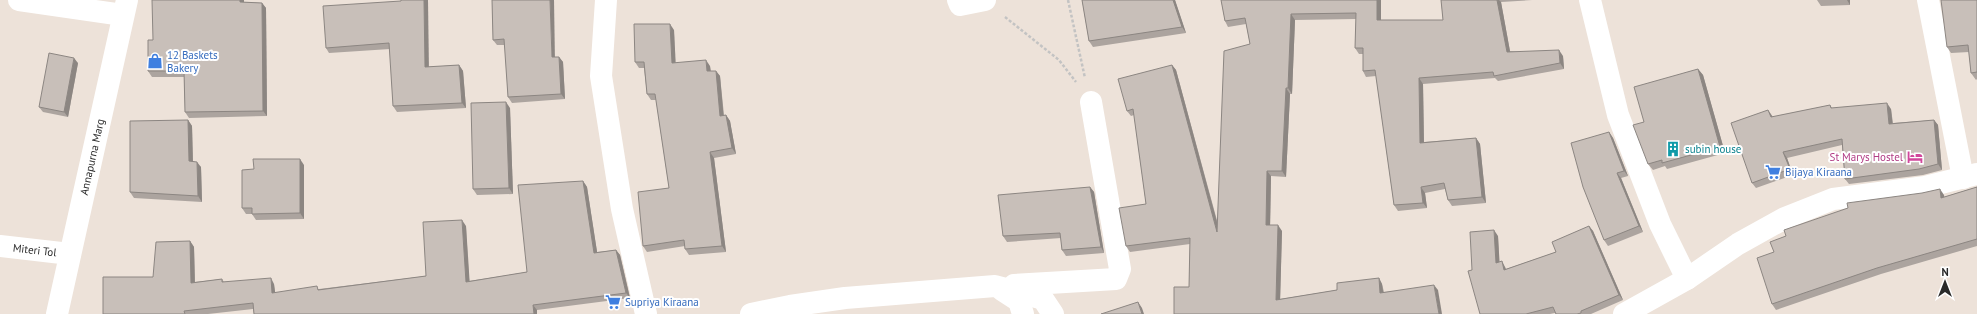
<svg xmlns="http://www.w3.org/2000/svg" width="1977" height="314" font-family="'PT Sans',sans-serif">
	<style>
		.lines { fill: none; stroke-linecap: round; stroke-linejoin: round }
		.path { stroke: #c3c3c3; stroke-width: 2.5; stroke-dasharray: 3 2; stroke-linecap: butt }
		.minor { stroke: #fff; stroke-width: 22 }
		.secondary { stroke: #fff; stroke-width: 22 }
		.wall { fill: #aca49f }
		.shaded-wall { fill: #8c8682 }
		.building { fill: #c8bfb9; stroke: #8c8682 }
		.labels { text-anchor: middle; stroke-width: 4; stroke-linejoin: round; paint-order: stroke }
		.shop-label { font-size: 11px; fill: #366cbe; stroke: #fff; text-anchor: start }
		.culture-label { font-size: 11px; fill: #0d838f; stroke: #fff; text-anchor: start }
		.street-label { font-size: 11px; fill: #292929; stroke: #fff }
		.hotel-label { font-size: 11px; fill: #b23c85; stroke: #fff; text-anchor: end }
	</style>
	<rect width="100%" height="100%" fill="#ede2d9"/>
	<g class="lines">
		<g class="path">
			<polyline points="1068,0 1085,78"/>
			<polyline points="1005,17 1059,60 1076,82"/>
		</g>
		<g class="minor">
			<polyline points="19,0 123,15"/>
			<polyline points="606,0 601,76 622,209 646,314"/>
			<polyline points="958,0 960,5 985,0"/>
			<polyline points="1590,0 1618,115 1660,224 1687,279"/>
			<polyline points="1928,0 1963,178"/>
			<polyline points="1014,285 1116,279 1120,269 1091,102"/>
			<polyline points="1002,290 1019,301 1023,314"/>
			<polyline points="751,314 790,306 845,298 995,286 1043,299 1053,314"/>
			<polyline points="1624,314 1687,279 1738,244 1785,218 1833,199 1925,187 1977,174"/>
		</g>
		<g class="secondary">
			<path id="s1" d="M0,246L70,254"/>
			<path id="s2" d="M57,314L127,0"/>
		</g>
	</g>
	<g class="wall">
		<polygon points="428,0 428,67 459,65 463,71 466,108 397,112 393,106 390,49 329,53 326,48"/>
		<polygon points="492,0 555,57 559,57 563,62 565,99 512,103 508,97 505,45 497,45 493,40"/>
		<polygon points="1082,0 1175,0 1186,33 1093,47 1089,41"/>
		<polygon points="1221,0 1381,0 1381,20 1443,20 1441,0 1532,0 1501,2 1510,51 1563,56 1564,69 1498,81 1495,78 1423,84 1424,142 1476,138 1480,144 1486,203 1452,206 1448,200 1445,189 1425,193 1427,208 1398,211 1394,205 1376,76 1366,77 1363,71 1363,54 1359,54 1355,48 1356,19 1295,20 1292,94 1290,94 1286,177 1271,176 1270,225 1282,231 1280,299 1337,290 1379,278 1382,284 1384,292 1438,290 1174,314 1189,287 1190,244 1130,252 1126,246 1146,204 1134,115 1131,116 1127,111 1172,65 1176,70 1218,224 1250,44 1246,24 1228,27 1225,21"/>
		<polygon points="1817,0 1850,0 1850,5 1821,6"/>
		<polygon points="1977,0 1977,79 1976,80 1971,73 1969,52 1951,53 1947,47"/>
		<polygon points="244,2 262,3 266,8 267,116 189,118 185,112 184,77 152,77 148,71 153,40"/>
		<polygon points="674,30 675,63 710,66 711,71 716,71 720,76 724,115 726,115 730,121 736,154 714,158 726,252 689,255 685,249 685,246 647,252 643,246 669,188 656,100 651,100 647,94 644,68 639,68 635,62"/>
		<polygon points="78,63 68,117 43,112 39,107"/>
		<polygon points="1698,69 1703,75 1725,153 1667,169 1665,166 1653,170 1648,164 1644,122"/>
		<polygon points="1830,105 1832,108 1891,109 1893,123 1934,120 1938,125 1942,170 1923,175 1849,184 1845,179 1842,145 1787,158 1793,175 1756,188 1752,183 1768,110 1773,117"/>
		<polygon points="510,108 513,194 477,195 473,189"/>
		<polygon points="188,120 192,126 193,162 201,167 202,202 134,198 130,192"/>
		<polygon points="1609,132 1613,138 1628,176 1621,178 1643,232 1608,246 1604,240"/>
		<polygon points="304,165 304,219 256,220 252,214 246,214 242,208 254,169"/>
		<polygon points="583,181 587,187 597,252 616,250 620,255 630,298 537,310 537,314 254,314 253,309 208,314 103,314 153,277 190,241 194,247 195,282 222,279 224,282 274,284 275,293 319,289 426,276 466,226 469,281 527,272"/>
		<polygon points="1090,187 1094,192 1104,253 1066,256 1062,250 1061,238 1007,242 1003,236"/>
		<polygon points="1977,187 1977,246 1881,274 1776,310 1772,304 1774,252 1944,195 1944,197"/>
		<polygon points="1589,226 1593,231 1623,300 1591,314 1556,314 1555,313 1550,314 1480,314 1472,270 1498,236 1499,262 1505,267 1506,269 1556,252"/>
	</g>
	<g class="shaded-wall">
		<polygon points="240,0 244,0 244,8 240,2"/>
		<polygon points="424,0 428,0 429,73 425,67"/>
		<polygon points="550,0 554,0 555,63 552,57"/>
		<polygon points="1173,0 1175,0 1186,33 1182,27"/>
		<polygon points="1377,0 1381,0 1381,25 1377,20"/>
		<polygon points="1497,0 1499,0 1501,2 1511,57 1507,52"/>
		<polygon points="1847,0 1850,0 1850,5"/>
		<polygon points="262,3 266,8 267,116 263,111"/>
		<polygon points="1291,14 1295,20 1292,94 1288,88"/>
		<polygon points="670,24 674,30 676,69 672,63"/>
		<polygon points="1559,50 1563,56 1564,69 1560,63"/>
		<polygon points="559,57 563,62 565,99 561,94"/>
		<polygon points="74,58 78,63 68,117 64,112"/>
		<polygon points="706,60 710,66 711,77 707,71"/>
		<polygon points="459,65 463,71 466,108 462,103"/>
		<polygon points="1172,65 1176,70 1221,237 1217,232"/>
		<polygon points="1698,69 1703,75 1725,153 1720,147"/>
		<polygon points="716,71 720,76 724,121 720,116"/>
		<polygon points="1419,78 1423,84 1424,148 1420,143"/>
		<polygon points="1286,88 1290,94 1286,177 1282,171"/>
		<polygon points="506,102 510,108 513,194 509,188"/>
		<polygon points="1887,103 1891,109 1893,129 1889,124"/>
		<polygon points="1768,110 1772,116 1775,123 1771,117"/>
		<polygon points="726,115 730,121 736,154 732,148"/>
		<polygon points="188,120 192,126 193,167 189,161"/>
		<polygon points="1934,120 1938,125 1942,170 1938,164"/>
		<polygon points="1609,132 1613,138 1628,176 1624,171"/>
		<polygon points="1476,138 1480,144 1486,203 1482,197"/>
		<polygon points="710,152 714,158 726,252 722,246"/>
		<polygon points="1783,152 1787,158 1793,175 1790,169"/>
		<polygon points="300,159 304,165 304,219 300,213"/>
		<polygon points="197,162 201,167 202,202 198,196"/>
		<polygon points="1267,171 1271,176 1270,231 1266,225"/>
		<polygon points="1617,173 1621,178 1643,232 1639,226"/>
		<polygon points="583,181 587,187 598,258 594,253"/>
		<polygon points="1090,187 1094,192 1104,253 1101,247"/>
		<polygon points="1421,187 1425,193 1427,208 1423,203"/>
		<polygon points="1940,189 1944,195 1945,204 1941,198"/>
		<polygon points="462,220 466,226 470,287 466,282"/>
		<polygon points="1278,225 1282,231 1280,305 1276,300"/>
		<polygon points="1589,226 1593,231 1623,300 1619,295"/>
		<polygon points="1494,230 1498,236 1500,269 1496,263"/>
		<polygon points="190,241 194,247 195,289 191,283"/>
		<polygon points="616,250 620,255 630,298 626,293"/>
		<polygon points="1502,261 1505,267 1508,276 1504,270"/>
		<polygon points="271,278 274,284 276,299 272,293"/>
		<polygon points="1379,278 1382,284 1384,298 1380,293"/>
		<polygon points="1434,285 1438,290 1442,314 1439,314"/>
		<polygon points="1138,302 1142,308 1144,314 1142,314"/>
		<polygon points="533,305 537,310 537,314 534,314"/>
	</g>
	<g class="building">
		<polygon points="152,0 240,0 240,2 262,3 263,111 185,112 184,71 148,71 148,40 153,40"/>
		<polygon points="401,0 424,0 425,67 459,65 462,103 393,106 389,43 326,48 323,6 401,1"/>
		<polygon points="492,0 550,0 552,57 559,57 561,94 508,97 504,39 493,40"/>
		<polygon points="1082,0 1173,0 1182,27 1089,41"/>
		<polygon points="1221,0 1377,0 1377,20 1443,20 1441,0 1497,0 1507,52 1559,50 1560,63 1494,76 1493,72 1419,78 1420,143 1476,138 1482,197 1448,200 1444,183 1421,187 1423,203 1394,205 1375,70 1363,71 1363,48 1355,48 1356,13 1291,14 1288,88 1286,88 1282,171 1267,171 1266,225 1278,225 1276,300 1337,290 1337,283 1379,278 1380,293 1434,285 1439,314 1174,314 1174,287 1189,287 1190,238 1126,246 1119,208 1146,204 1133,109 1127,111 1118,79 1172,65 1217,232 1224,51 1250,44 1245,18 1225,21"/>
		<polygon points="1941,0 1977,0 1977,72 1971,73 1968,45 1947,47"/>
		<polygon points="634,24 670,24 672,63 706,60 707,71 716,71 720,116 726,115 732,148 710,152 722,246 685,249 684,240 643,246 638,192 669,188 655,94 647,94 644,62 635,62"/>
		<polygon points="49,53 74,58 64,112 39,107"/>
		<polygon points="1698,69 1720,147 1662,163 1662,160 1648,164 1633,125 1644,122 1634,87"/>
		<polygon points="506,102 509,188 473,189 471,103"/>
		<polygon points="1887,103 1889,124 1934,120 1938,164 1919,169 1845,179 1842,139 1783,152 1790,169 1752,183 1731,123 1768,110 1771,117 1830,105 1831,108"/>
		<polygon points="188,120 189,161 197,162 198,196 130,192 130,121"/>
		<polygon points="1609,132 1624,171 1617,173 1639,226 1604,240 1583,187 1571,143"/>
		<polygon points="253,159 300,159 300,213 252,214 252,208 242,208 242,170 254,169"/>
		<polygon points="583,181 594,253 616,250 626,293 533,305 534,314 254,314 253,303 184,311 185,314 103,314 103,277 153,277 156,242 190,241 191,283 222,279 222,282 271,278 272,293 317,286 318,290 426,276 423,222 462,220 466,282 527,272 518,185"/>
		<polygon points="1090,187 1101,247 1062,250 1060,233 1003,236 998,195"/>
		<polygon points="1977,187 1977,239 1877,268 1772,304 1757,258 1774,252 1770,242 1786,236 1784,230 1848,208 1847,203 1922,193 1940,189 1941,198"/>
		<polygon points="1589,226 1619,295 1581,311 1581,313 1577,314 1556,314 1553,307 1526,314 1480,314 1468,271 1472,270 1470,232 1494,230 1496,263 1502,261 1504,270 1556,252 1552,242"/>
		<polygon points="1138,302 1142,314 1101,314"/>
	</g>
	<defs>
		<symbol id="shop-bare" viewBox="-9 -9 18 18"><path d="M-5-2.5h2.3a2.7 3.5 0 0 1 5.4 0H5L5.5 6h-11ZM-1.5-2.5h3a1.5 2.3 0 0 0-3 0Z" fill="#3f7fe0" stroke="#fff" stroke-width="2.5" paint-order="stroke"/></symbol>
		<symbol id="building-bare" viewBox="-9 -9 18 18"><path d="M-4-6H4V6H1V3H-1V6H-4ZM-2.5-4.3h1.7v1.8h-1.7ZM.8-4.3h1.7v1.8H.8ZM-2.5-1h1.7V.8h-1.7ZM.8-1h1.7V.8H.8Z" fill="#0f9aa8" stroke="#fff" stroke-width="2.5" paint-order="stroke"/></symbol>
		<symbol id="hotel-bare" viewBox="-9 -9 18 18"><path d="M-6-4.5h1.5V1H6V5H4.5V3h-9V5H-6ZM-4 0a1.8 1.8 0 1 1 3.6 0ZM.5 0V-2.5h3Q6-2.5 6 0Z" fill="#d1479c" stroke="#fff" stroke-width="2.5" paint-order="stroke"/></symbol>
		<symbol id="supermarket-bare" viewBox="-9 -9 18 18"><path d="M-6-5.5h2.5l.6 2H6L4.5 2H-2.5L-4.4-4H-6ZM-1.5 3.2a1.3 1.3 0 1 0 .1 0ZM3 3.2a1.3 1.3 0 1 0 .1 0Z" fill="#3f7fe0" stroke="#fff" stroke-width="2.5" paint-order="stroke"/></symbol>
	</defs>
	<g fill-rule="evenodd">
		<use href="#shop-bare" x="144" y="50" width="22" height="22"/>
		<use href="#building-bare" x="1662" y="138" width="22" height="22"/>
		<use href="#hotel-bare" x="1904" y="146" width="22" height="22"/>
		<use href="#supermarket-bare" x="1762" y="161" width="22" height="22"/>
		<use href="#supermarket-bare" x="602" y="291" width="22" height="22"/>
	</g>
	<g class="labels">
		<g class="shop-label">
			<text x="167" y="59">12 Baskets<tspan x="167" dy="13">Bakery</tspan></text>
			<text x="1785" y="176">Bijaya Kiraana</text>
			<text x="625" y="306">Supriya Kiraana</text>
		</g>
		<g class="culture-label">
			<text x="1685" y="153">subin house</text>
		</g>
		<g class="street-label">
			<text dy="4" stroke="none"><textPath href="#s2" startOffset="161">Annapurna Marg</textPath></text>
			<text dy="4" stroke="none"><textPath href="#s1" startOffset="35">Miteri Tol</textPath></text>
		</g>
		<g class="hotel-label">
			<text x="1903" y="161">St Marys Hostel</text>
		</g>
	</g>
	<g transform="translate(1945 282)" stroke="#ffffff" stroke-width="3" paint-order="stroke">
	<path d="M0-3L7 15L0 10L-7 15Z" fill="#292929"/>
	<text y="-6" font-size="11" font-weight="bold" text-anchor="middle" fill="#292929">N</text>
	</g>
</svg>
